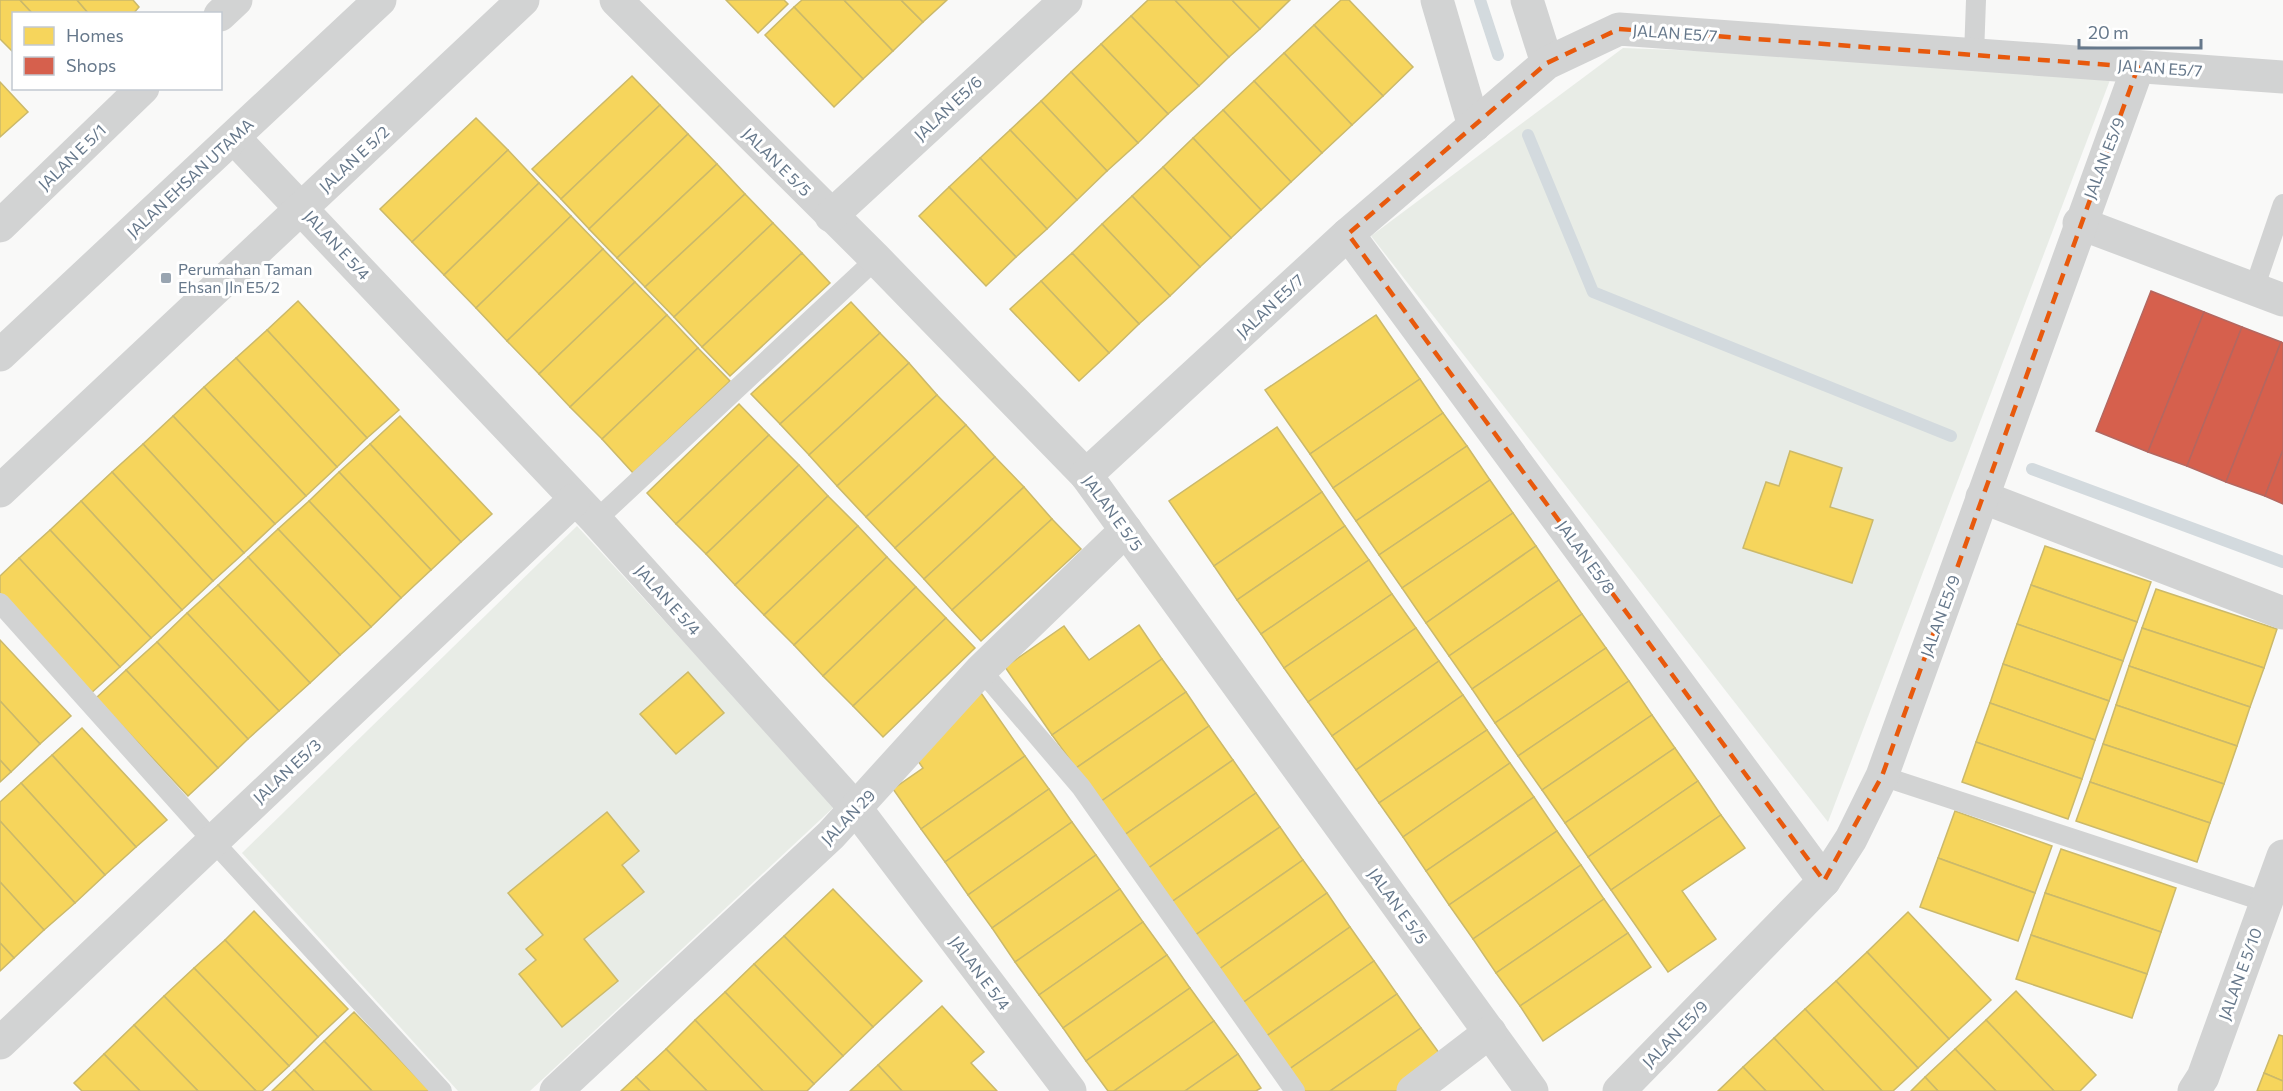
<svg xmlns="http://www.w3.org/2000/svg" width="2283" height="1091" font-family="Commissioner,sans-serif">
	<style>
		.green { fill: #e8ece6 }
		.homes { fill: #f6d55c; stroke: #cbb96a; stroke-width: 1.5 }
		.shops { fill: #d6604d; stroke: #b46760; stroke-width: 1.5 }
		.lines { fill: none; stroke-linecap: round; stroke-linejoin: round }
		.stream { stroke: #d3dade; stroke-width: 12 }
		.service { stroke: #d2d3d3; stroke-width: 20 }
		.minor { stroke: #d2d3d3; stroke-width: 33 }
		.tertiary { stroke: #d2d3d3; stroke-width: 33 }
		.marked { fill: none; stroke: #e8590c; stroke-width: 4.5; stroke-dasharray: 12 8; stroke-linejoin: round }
		.poi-dot { fill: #99a5b1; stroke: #fff; stroke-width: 2 }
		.labels { text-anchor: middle; stroke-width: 6; stroke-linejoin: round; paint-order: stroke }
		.street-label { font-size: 16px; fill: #66788b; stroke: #fff }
		.poi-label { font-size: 16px; fill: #66788b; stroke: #fff; text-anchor: start }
	</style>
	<rect width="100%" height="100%" fill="#f9f9f8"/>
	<g class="green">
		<polygon points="1623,48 1968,61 2110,80 1828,822 1371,236"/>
		<polygon points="577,526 835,806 530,1091 458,1091 242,853"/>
	</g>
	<g class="homes">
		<polygon points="0,0 20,0 33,14 14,14 14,53 0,39"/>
		<polygon points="20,0 77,0 89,14 33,14"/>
		<polygon points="77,0 133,0 139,7 133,14 89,14"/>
		<polygon points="726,0 784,0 788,4 758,33"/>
		<polygon points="802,0 844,0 893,51 863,79 794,7"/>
		<polygon points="844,0 901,0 923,22 893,51"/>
		<polygon points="901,0 947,0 923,22"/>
		<polygon points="1148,0 1175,0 1229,57 1199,86 1131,16"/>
		<polygon points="1175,0 1232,0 1260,29 1229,57"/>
		<polygon points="1232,0 1290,0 1260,29"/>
		<polygon points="1341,0 1349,0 1413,67 1383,96 1314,25"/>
		<polygon points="794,7 863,79 834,107 765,35"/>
		<polygon points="1131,16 1199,86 1168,114 1101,44"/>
		<polygon points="1314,25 1383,96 1352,125 1284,53"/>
		<polygon points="1101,44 1168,114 1138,143 1071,72"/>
		<polygon points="1284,53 1352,125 1322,153 1254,81"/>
		<polygon points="1071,72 1138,143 1107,171 1041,101"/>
		<polygon points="632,76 660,105 561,199 532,169"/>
		<polygon points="1254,81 1322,153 1291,182 1223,110"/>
		<polygon points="0,82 28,112 0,137"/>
		<polygon points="1041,101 1107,171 1077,200 1010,130"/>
		<polygon points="660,105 688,134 589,229 561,199"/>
		<polygon points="1223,110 1291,182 1261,210 1193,138"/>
		<polygon points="476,118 508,150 412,242 380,209"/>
		<polygon points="1010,130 1077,200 1047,229 980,158"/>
		<polygon points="688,134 717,164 617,258 589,229"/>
		<polygon points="1193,138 1261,210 1231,238 1163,167"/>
		<polygon points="508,150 539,183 444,275 412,242"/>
		<polygon points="980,158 1047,229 1016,257 949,187"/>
		<polygon points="717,164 745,194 645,287 617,258"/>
		<polygon points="1163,167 1231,238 1200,267 1132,196"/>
		<polygon points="539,183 571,216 476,308 444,275"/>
		<polygon points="949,187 1016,257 986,286 919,216"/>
		<polygon points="745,194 773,223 674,317 645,287"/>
		<polygon points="1132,196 1200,267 1170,296 1102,224"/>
		<polygon points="571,216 603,249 507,341 476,308"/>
		<polygon points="773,223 802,253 702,347 674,317"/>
		<polygon points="1102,224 1170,296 1139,324 1072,253"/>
		<polygon points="603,249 635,282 539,374 507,341"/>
		<polygon points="802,253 830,283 730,376 702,347"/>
		<polygon points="1072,253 1139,324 1109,353 1041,281"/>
		<polygon points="1041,281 1109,353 1079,381 1010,309"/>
		<polygon points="635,282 667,315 570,407 539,374"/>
		<polygon points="298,301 399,410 367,438 267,330"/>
		<polygon points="851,302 880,333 780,424 751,394"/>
		<polygon points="667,315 698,348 602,439 570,407"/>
		<polygon points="1376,315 1420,379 1310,454 1265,390"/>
		<polygon points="267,330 367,438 337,467 236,358"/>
		<polygon points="880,333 909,363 809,455 780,424"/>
		<polygon points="698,348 730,381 633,473 602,439"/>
		<polygon points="236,358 337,467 306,496 204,387"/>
		<polygon points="909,363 937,395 837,486 809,455"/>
		<polygon points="1420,379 1443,413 1333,488 1310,454"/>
		<polygon points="204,387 306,496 275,524 173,416"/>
		<polygon points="937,395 966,425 866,517 837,486"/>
		<polygon points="739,404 769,435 676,524 647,493"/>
		<polygon points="1443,413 1467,446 1356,521 1333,488"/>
		<polygon points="173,416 275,524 244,553 143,444"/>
		<polygon points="400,416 492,514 461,542 370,444"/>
		<polygon points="966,425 995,457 895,548 866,517"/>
		<polygon points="1277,427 1322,492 1214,566 1169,501"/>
		<polygon points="769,435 799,465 706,554 676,524"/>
		<polygon points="143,444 244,553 213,581 112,472"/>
		<polygon points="370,444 461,542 431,570 339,472"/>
		<polygon points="1467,446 1490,480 1379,555 1356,521"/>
		<polygon points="1790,451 1842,468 1830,507 1873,520 1852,583 1743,548 1766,482 1779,486"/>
		<polygon points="995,457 1024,487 924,579 895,548"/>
		<polygon points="799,465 828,496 735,585 706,554"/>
		<polygon points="112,472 213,581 182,610 81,501"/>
		<polygon points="339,472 431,570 401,598 309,501"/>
		<polygon points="1490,480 1513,513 1402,588 1379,555"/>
		<polygon points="1024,487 1052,519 952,610 924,579"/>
		<polygon points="1322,492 1345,526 1237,600 1214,566"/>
		<polygon points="828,496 858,526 764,615 735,585"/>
		<polygon points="81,501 182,610 151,638 50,530"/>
		<polygon points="309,501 401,598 371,627 278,529"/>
		<polygon points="1513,513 1536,546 1426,623 1402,588"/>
		<polygon points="1052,519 1081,549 981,641 952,610"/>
		<polygon points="858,526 887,557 794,645 764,615"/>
		<polygon points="1345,526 1369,560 1261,634 1237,600"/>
		<polygon points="278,529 371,627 340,655 248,557"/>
		<polygon points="50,530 151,638 120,667 19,558"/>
		<polygon points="1536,546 1559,580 1449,656 1426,623"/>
		<polygon points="2045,546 2151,582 2137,622 2031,585"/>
		<polygon points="248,557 340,655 310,683 218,585"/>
		<polygon points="887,557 916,587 823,676 794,645"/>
		<polygon points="19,558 120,667 89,695 0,600 0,576"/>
		<polygon points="1369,560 1392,594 1284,668 1261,634"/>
		<polygon points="1559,580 1582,614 1472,689 1449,656"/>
		<polygon points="218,585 310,683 279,711 187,613"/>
		<polygon points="2031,585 2137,622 2123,661 2017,624"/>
		<polygon points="916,587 946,618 853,706 823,676"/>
		<polygon points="2156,589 2277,629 2264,668 2142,628"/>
		<polygon points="1392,594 1416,628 1308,702 1284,668"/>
		<polygon points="187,613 279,711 248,739 157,642"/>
		<polygon points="1582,614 1606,648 1495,723 1472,689"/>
		<polygon points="946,618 975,648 883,737 853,706"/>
		<polygon points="2017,624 2123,661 2109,701 2003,664"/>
		<polygon points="1139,625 1162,659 1052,735 1005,667 1064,626 1089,660"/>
		<polygon points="1416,628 1439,661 1332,736 1308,702"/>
		<polygon points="2142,628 2264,668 2250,707 2129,666"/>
		<polygon points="0,640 71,716 40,744 0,701"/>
		<polygon points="157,642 248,739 218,768 126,670"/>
		<polygon points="1606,648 1629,681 1518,756 1495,723"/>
		<polygon points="1162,659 1186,692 1076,768 1052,735"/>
		<polygon points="1439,661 1463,695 1356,770 1332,736"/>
		<polygon points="2003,664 2109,701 2095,740 1990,703"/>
		<polygon points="2129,666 2250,707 2237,746 2116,705"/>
		<polygon points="126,670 218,768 188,796 96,698"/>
		<polygon points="688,672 724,713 676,754 640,714"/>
		<polygon points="1629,681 1652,715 1542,790 1518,756"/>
		<polygon points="1186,692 1209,726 1100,802 1076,768"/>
		<polygon points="981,693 1025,756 921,829 893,789 923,768 913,754"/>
		<polygon points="1463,695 1487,730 1379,803 1356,770"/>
		<polygon points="0,701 40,744 11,772 0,760"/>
		<polygon points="1990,703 2095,740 2082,779 1976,742"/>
		<polygon points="2116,705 2237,746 2224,784 2103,744"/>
		<polygon points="1652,715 1675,748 1565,823 1542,790"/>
		<polygon points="1209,726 1233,760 1123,836 1100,802"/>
		<polygon points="82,728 167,820 136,847 52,755"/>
		<polygon points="1487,730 1510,763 1403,837 1379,803"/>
		<polygon points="1976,742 2082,779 2068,819 1962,782"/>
		<polygon points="2103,744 2224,784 2210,823 2090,782"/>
		<polygon points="1675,748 1698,781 1588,857 1565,823"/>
		<polygon points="52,755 136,847 105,875 21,783"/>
		<polygon points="1025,756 1049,789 945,862 921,829"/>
		<polygon points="0,760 11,772 0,782"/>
		<polygon points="1233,760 1256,793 1147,869 1123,836"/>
		<polygon points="1510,763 1534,797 1426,871 1403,837"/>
		<polygon points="1698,781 1721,815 1611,890 1588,857"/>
		<polygon points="2090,782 2210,823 2197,862 2076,821"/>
		<polygon points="21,783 105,875 75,903 0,821 0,802"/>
		<polygon points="1049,789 1072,822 968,895 945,862"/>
		<polygon points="1256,793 1280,827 1170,903 1147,869"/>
		<polygon points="1534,797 1557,831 1449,905 1426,871"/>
		<polygon points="1955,811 2052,846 2035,893 1938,858"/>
		<polygon points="607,812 639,851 622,865 644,892 584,939 618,981 562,1027 519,974 536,960 526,949 543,935 508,893"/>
		<polygon points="1721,815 1745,848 1682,891 1716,939 1668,972 1611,890"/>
		<polygon points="0,821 75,903 44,930 0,882"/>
		<polygon points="1072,822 1096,855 992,928 968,895"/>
		<polygon points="1280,827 1303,860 1194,936 1170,903"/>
		<polygon points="1557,831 1581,865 1473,939 1449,905"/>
		<polygon points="2061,849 2176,888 2161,932 2045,893"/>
		<polygon points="1096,855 1120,889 1015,962 992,928"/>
		<polygon points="1938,858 2035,893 2018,941 1920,907"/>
		<polygon points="1303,860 1327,893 1218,970 1194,936"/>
		<polygon points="1581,865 1604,899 1496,973 1473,939"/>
		<polygon points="0,882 44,930 14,958 0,943"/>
		<polygon points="833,889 922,981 873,1027 784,936"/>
		<polygon points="1120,889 1143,922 1039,995 1015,962"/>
		<polygon points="1327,893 1350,927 1241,1004 1218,970"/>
		<polygon points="2045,893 2161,932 2147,974 2031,935"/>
		<polygon points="1604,899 1628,933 1520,1006 1496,973"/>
		<polygon points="254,911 348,1009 318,1037 225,940"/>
		<polygon points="1908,912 1991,1000 1949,1039 1867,952"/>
		<polygon points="1143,922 1167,955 1063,1028 1039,995"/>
		<polygon points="1350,927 1374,961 1265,1037 1241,1004"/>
		<polygon points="1628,933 1651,967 1543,1041 1520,1006"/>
		<polygon points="2031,935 2147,974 2132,1018 2016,979"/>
		<polygon points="784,936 873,1027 843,1056 754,964"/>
		<polygon points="225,940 318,1037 289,1066 194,968"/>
		<polygon points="0,943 14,958 0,971"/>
		<polygon points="1867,952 1949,1039 1918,1068 1836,981"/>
		<polygon points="1167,955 1190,988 1086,1061 1063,1028"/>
		<polygon points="1374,961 1397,994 1288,1070 1265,1037"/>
		<polygon points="754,964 843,1056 814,1084 725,992"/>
		<polygon points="194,968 289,1066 262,1091 256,1091 164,996"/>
		<polygon points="1836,981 1918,1068 1893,1091 1882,1091 1805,1009"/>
		<polygon points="1190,988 1214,1021 1114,1091 1108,1091 1086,1061"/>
		<polygon points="2016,991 2096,1075 2080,1091 2054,1091 1986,1020"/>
		<polygon points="725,992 814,1084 807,1091 763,1091 695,1020"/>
		<polygon points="1397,994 1421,1028 1330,1091 1302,1091 1288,1070"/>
		<polygon points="164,996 256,1091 198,1091 134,1025"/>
		<polygon points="942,1006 984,1052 971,1063 997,1091 902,1091 878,1065"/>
		<polygon points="1805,1009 1882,1091 1824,1091 1774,1038"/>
		<polygon points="354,1012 430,1091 372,1091 324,1041"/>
		<polygon points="695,1020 763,1091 707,1091 666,1049"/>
		<polygon points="1986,1020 2054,1091 1996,1091 1955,1049"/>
		<polygon points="1214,1021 1238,1054 1185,1091 1114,1091"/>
		<polygon points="134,1025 198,1091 140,1091 104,1054"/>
		<polygon points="1421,1028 1445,1061 1402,1091 1330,1091"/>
		<polygon points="2279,1035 2283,1036 2283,1081 2264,1073"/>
		<polygon points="1774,1038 1824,1091 1766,1091 1743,1067"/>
		<polygon points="324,1041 372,1091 314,1091 294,1070"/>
		<polygon points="666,1049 707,1091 650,1091 636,1077"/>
		<polygon points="1955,1049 1996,1091 1938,1091 1925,1077"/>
		<polygon points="104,1054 140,1091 82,1091 74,1083"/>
		<polygon points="1238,1054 1261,1088 1256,1091 1185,1091"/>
		<polygon points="878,1065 902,1091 850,1091"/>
		<polygon points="1743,1067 1766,1091 1718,1091"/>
		<polygon points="294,1070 314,1091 272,1091"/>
		<polygon points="2264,1073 2283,1081 2283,1091 2257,1091"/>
		<polygon points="636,1077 650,1091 621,1091"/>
		<polygon points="1925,1077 1938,1091 1911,1091"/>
	</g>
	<g class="shops">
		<polygon points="2151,291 2204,312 2148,452 2096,431"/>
		<polygon points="2204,312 2242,327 2187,466 2148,452"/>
		<polygon points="2242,327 2281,342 2226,482 2187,466"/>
		<polygon points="2281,342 2283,343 2283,450 2265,496 2226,482"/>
		<polygon points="2283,450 2283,504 2265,496"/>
	</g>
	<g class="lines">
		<g class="stream">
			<polyline points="1480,0 1498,55"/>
			<polyline points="1528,135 1593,292 1951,436"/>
			<polyline points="2032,469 2283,562"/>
		</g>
		<g class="service">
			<polyline points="1974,55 1976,0"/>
			<polyline points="2254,289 2283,204"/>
			<polyline points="596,520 876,259"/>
			<polyline points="0,603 213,841 442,1091"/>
			<polyline points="981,670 1081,787 1295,1091"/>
			<polyline points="1882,776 2266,902"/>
		</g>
		<g class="minor">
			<polyline points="616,0 876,259 1086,475 1532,1091"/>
			<polyline points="1437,0 1474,126"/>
			<polyline points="1527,0 1547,63"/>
			<polyline points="220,15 236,0"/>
			<polyline points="234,138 596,520 857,810 1070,1091"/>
			<polyline points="831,216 1066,0"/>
			<polyline points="2079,223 2283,300"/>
			<polyline points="0,226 143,88"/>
			<polyline points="1348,234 1824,881"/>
			<polyline points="1086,475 1348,234 1547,63 1619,29 2283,77"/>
			<polyline points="0,491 523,0"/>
			<polyline points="1982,497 2283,613"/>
			<polyline points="0,1043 574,500"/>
			<polyline points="556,1091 831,835 981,670 1126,530"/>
			<polyline points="1413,1091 1490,1032"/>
			<polyline points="1619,1091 1824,881 1851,839 1882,776 2138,67"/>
			<polyline points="2194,1091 2203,1077 2283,856"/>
		</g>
		<polyline class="tertiary" points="0,355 380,0"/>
	</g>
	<path class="marked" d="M1619,29L2138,67L1882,776L1824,881L1348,234L1547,63Z"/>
	<rect class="poi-dot" x="160" y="272" width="12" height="12" rx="3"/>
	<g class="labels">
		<g class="street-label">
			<text transform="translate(1675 33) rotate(4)" y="6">JALAN E5/7</text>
			<text transform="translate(2160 68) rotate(4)" y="6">JALAN E5/7</text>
			<text transform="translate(948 108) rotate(-43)" y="6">JALAN E5/6</text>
			<text transform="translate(72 157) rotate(-44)" y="6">JALAN E 5/1</text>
			<text transform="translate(2104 158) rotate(-69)" y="6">JALAN E5/9</text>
			<text transform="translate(354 159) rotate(-43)" y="6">JALAN E 5/2</text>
			<text transform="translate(777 162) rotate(45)" y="6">JALAN E 5/5</text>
			<text transform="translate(190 178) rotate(-43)" y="6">JALAN EHSAN UTAMA</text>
			<text transform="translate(337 245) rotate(47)" y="6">JALAN E 5/4</text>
			<text transform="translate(1270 306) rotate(-43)" y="6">JALAN E5/7</text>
			<text transform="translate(1113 513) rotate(54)" y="6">JALAN E 5/5</text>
			<text transform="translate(1586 557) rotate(54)" y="6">JALAN E5/8</text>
			<text transform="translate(668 600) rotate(48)" y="6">JALAN E 5/4</text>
			<text transform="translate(1940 616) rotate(-70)" y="6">JALAN E5/9</text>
			<text transform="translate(287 771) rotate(-43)" y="6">JALAN E5/3</text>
			<text transform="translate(848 817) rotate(-46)" y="6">JALAN 29</text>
			<text transform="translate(1398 906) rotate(54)" y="6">JALAN E 5/5</text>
			<text transform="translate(980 973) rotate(53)" y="6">JALAN E 5/4</text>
			<text transform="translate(2240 974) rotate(-70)" y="6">JALAN E 5/10</text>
			<text transform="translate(1675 1034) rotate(-46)" y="6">JALAN E5/9</text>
		</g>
		<g class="poi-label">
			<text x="178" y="275">Perumahan Taman<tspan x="178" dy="18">Ehsan Jln E5/2</tspan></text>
		</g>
	</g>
	<rect x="12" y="12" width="210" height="78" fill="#ffffff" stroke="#c2c9d1" stroke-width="1.5"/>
	<rect x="24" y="27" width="30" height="18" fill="#f6d55c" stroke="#c2c9d1" stroke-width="1.5"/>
	<text x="66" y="42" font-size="18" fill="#66788b">Homes</text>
	<rect x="24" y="57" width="30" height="18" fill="#d6604d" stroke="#c2c9d1" stroke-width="1.5"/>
	<text x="66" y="72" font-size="18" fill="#66788b">Shops</text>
	<path d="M2079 39v9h122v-9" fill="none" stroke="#66788b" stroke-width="3"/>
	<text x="2088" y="39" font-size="18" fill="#66788b" stroke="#ffffff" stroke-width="4.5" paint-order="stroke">20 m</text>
</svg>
